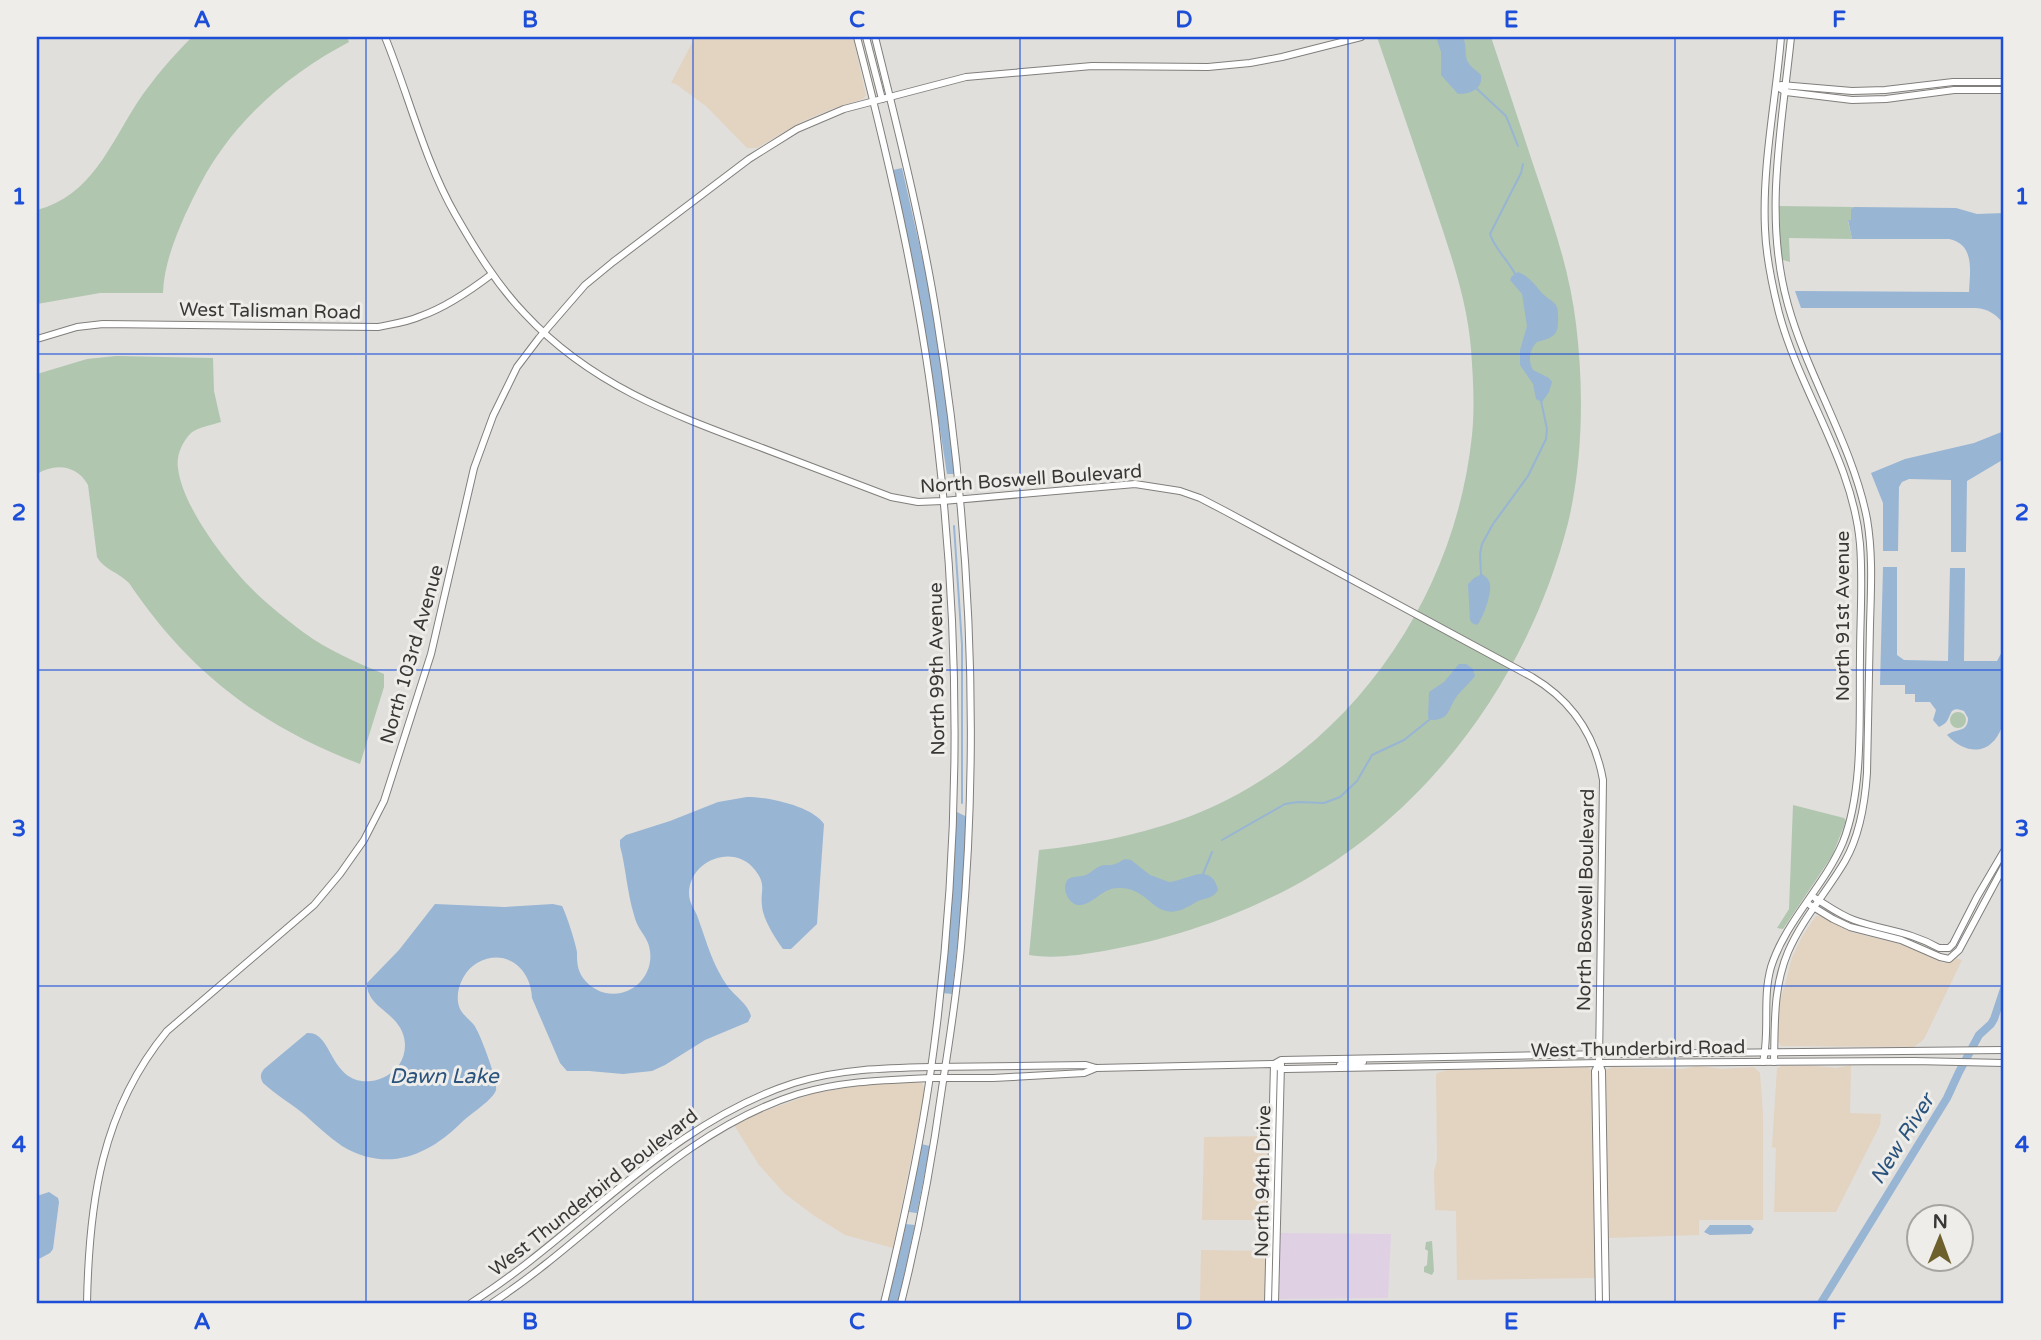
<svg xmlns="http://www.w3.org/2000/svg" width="2041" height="1340" font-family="'Varela Round',sans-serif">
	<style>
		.commercial { fill: #e3d3c1 }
		.medical { fill: #dfd0e3 }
		.green { fill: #b0c6af }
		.water { fill: #98b5d4 }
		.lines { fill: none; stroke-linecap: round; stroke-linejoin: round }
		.stream { stroke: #98b5d4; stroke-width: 2 }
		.river { stroke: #98b5d4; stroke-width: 8 }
		.tertiary-casing { stroke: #807f7c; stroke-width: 8 }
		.secondary-casing { stroke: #807f7c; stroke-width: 8 }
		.tertiary { stroke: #fff; stroke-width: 6 }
		.secondary { stroke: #fff; stroke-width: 6 }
		.grid { fill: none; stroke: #1d4ed8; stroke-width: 2; stroke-opacity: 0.55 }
		.labels { text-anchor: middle; stroke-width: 6; stroke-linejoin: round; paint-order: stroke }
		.street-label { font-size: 19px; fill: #393837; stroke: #eeede9 }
		.water-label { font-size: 21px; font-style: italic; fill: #29537d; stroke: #eeede9 }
		.neatline { fill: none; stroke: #1d4ed8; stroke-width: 2.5 }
		.grid-label { font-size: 23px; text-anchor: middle; font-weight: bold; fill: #1d4ed8 }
	</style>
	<rect width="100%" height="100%" fill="#e0dfdc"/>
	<g class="commercial">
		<polygon points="695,37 853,37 866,96 863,99 832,109 801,122 757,148 747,148 707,107 676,84 671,83"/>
		<polygon points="1816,916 1821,916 1851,932 1912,947 1943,963 1949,962 1956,958 1962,960 1924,1039 1914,1047 1781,1046 1778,1041 1778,1006 1785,985 1792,957 1803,935"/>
		<polygon points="1851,1065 1850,1113 1881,1114 1880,1125 1836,1212 1774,1212 1776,1148 1772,1147 1777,1068 1782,1066 1816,1066 1836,1068"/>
		<polygon points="1698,1066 1722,1069 1754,1067 1760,1073 1763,1114 1763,1220 1699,1220 1699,1235 1608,1238 1606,1070 1612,1067 1682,1069"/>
		<polygon points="1588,1067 1592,1072 1596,1278 1457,1280 1456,1211 1435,1210 1434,1171 1437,1160 1436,1076 1437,1073 1447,1070"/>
		<polygon points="916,1082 922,1083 925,1090 893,1248 845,1235 813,1215 784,1193 759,1165 734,1125 762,1112 815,1093 862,1085"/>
		<polygon points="1269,1136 1267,1220 1202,1220 1204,1137"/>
		<polygon points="1201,1250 1266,1251 1265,1303 1200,1303"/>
	</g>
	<polygon class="medical" points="1279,1233 1391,1234 1388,1298 1278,1299"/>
	<g class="green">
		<path d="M192,37H347L349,42C301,67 254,104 222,149C207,169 196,192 185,215C174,241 164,265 163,293H100L37,304V210C91,196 110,145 137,103C153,79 172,57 192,37Z"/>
		<path d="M1377,37H1491C1506,82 1521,128 1536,173C1553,223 1570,272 1576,324C1584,388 1583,461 1568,523C1529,675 1431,812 1292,887C1231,919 1172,939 1104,951C1080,955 1053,959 1029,955L1039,850C1087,845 1134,836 1180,820C1342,762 1455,604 1472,435C1475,407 1473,377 1471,349C1467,299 1450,252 1434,204C1415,148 1396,92 1377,37Z"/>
		<polygon points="1777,206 1854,207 1851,209 1851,220 1848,221 1852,239 1789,238 1790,262 1783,260 1780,257"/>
		<path d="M116,356L213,358L214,391L221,422C212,425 198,427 191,433C182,442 176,456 178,468C182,506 226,563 253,590C268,605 286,619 303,632C327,650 356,662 384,674V687L360,764C260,726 189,672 129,583C118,572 103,569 97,557L88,485C77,465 55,463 37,474V374L87,359Z"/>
		<circle cx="1958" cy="720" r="8"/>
		<polygon points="1793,805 1844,818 1846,821 1832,856 1783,929 1777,928 1789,909"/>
		<polygon points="1432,1241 1434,1271 1432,1275 1424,1272 1424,1267 1427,1265 1428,1251 1425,1249 1426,1242"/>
	</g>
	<g class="water">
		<path d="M1436,37H1463C1466,44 1465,48 1466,56C1467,65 1475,69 1481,75C1483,89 1471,94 1458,94L1441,75V52Z"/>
		<polygon points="902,168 926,274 942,369 955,474 947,474 927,346 893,170"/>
		<path d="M1854,207L1956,208L1977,214L2004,213V324C1996,314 1988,309 1976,308H1801L1795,291L1969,292C1970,271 1975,244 1949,239H1852L1848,220H1851V209Z"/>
		<path d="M1518,272C1529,276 1535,285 1543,294C1547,298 1553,301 1556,305C1558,309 1558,311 1558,316C1559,336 1554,337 1537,342C1529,350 1528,361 1533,370L1549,378L1552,382L1549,392L1542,402L1536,399L1533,384L1520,365V350L1527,326L1522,294L1510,280L1512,276Z"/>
		<polygon points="2004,431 2004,459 1967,481 1966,552 1951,552 1951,480 1909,479 1902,482 1899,487 1898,551 1883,551 1883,503 1871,473 1905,459 1974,443"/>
		<path d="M1883,567H1897V655L1904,660L1948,661L1950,568H1965L1964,661H1997L2004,648C2004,664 2004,681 2004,698C2004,704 2006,713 2004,720C1996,753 1970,759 1947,735C1956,728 1968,733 1968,718L1964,711C1950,706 1952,713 1947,721C1945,724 1942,725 1939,727L1933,720L1936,710L1930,702H1915V694H1905V685H1880Z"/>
		<path d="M1482,574C1487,578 1488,578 1490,584C1492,593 1483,619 1477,625L1472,623L1470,620L1468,584L1474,578Z"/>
		<path d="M1459,664H1466L1473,669L1475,676C1469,684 1460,691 1455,699C1447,712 1449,720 1430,720L1428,717L1429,692L1444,682Z"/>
		<path d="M747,797C768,797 812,806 824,824L817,924L791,949H783C775,938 763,919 762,906C760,891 767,885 755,870C734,843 690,860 689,893C689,904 695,909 698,918C707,943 712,964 728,987C735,996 748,1004 751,1016L748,1022L705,1040L665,1065L652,1071L623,1074L589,1071H567L560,1063L532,998C531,969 506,947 477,963C463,971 453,993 460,1009C464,1016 469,1019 474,1025C480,1033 498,1081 496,1090C493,1100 470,1114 462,1122C428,1156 387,1173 342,1146C329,1137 317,1126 305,1115C292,1104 276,1095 263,1083C260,1077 260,1074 264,1069L307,1033C333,1030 329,1085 371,1081C382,1080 392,1074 399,1065C403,1059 405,1052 405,1045C404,1012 366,1010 367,983L399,950L435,904L504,907L553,904L562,906C566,913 576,944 577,952C577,962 577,969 583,978C592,990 606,996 621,993C643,988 656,965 648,943C644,933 637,928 634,915C627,892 626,868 620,846V840L626,835L670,821L718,802Z"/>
		<polygon points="957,812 967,817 961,911 952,994 942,993 956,815"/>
		<path d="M1125,859L1131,860L1150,875L1169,882C1186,881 1211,860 1218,890C1212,900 1205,897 1196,902C1154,930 1154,888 1120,888C1103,887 1096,902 1081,905C1068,907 1059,884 1070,878C1075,876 1081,877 1086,875C1091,873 1095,868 1100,866C1105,864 1110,866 1115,864C1119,863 1122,860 1125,859Z"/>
		<polygon points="921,1144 930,1146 917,1213 909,1212"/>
		<polygon points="49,1192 58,1198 59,1202 53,1249 50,1253 37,1260 37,1196"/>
		<polygon points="905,1224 915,1225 898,1303 886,1303"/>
		<polygon points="1710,1225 1750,1225 1754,1229 1751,1234 1710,1235 1704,1232"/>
	</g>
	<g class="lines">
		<g class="stream">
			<polyline points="1477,89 1506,116 1518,146"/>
			<path d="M1515,274C1508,260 1494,248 1490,234L1521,173L1523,164"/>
			<polyline points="954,526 962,645 962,803"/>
			<polyline points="1481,575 1480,554 1482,544 1493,524 1528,476 1546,439 1547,429 1541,401"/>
			<polyline points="1222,840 1285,804 1298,802 1324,803 1340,797 1357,781 1372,755 1404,740 1429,720"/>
			<polyline points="1203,874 1212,852"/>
		</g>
		<polyline class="river" points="1821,1303 1947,1098 1959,1072 1979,1035 1991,1024 1994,1019 2004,989"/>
		<defs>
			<g id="tertiary">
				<path d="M385,37C408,93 425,162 455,214C475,249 497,285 525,314C590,384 671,414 757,446C802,463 846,480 891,497L918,502L943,501L1135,484L1180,491L1200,498L1225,511L1532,677C1571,700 1595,735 1603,780L1599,1063L1602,1071L1606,1303"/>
				<polyline points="1781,85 1852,91 1885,90 1953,82 2004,82"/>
				<polyline points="1776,86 1786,92 1852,100 1886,99 1954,90 2004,90"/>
				<path d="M37,339L77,327L103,324L378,327C393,324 408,322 421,316C447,307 471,290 492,274"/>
				<path d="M1815,898C1828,906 1840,915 1854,920C1885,931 1909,931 1939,948H1949L1953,944L1977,897L2004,851"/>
				<polyline points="1810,905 1833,919 1850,927 1901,940 1940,957 1949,959 1959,950 2004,866"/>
				<polyline points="1599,1063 1595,1071 1599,1303"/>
				<path d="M87,1303C89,1203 101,1111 167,1031L314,905L340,874L364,840L384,801L431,654L474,468L493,416L517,367L539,338L585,285L613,262L749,159L797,129L844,109L966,77L1092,66L1208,67L1250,63L1282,57L1361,37"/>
				<path d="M471,1303C581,1233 667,1124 794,1083C839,1069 885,1068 931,1067"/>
				<path d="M492,1303C595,1236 677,1132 798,1094C841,1081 885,1080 930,1078"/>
				<polyline points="1268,1303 1274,1064"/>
				<polyline points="1275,1303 1281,1064"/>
			</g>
			<g id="secondary">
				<path d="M857,37C892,172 923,308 938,447C962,655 960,868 930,1076C919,1152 902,1229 884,1303"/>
				<polyline points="866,37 882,99"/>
				<path d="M875,37C898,130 922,224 937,319C970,523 980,729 962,935C958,987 950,1037 942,1088C932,1161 919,1232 901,1303"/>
				<path d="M1763,1062C1770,1031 1762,999 1771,967C1786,920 1824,887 1843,842C1864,789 1859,714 1860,657C1860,620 1863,581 1860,544C1853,462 1800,392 1779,313C1772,285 1766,257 1765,229C1762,165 1776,100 1781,37"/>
				<path d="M1774,1062C1775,1024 1773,988 1788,952C1802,919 1827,892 1845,861C1860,835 1865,803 1867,773C1868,724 1869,674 1870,625C1871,589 1873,554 1867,519C1853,446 1808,377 1788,305C1763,217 1782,126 1791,37"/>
				<polyline points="1274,1064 1281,1060 1606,1054 2004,1050"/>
				<polyline points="1340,1065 1363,1062"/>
				<polyline points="931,1067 1086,1065 1096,1068 1274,1064 1281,1069 1286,1069 1599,1063 1914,1061 2004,1063"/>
				<polyline points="930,1078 993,1078 1084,1073 1096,1068"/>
			</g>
		</defs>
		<use href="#tertiary" class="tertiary-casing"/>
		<use href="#secondary" class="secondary-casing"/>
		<use href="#tertiary" class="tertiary"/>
		<use href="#secondary" class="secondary"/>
	</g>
	<path class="grid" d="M366,37V1303M693,37V1303M1020,37V1303M1348,37V1303M1675,37V1303M37,354H2004M37,670H2004M37,986H2004"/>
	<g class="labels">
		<g class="street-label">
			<text transform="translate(270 310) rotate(1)" y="7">West Talisman Road</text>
			<text transform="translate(1031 478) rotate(-4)" y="7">North Boswell Boulevard</text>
			<text transform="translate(1842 616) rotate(-90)" y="7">North 91st Avenue</text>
			<text transform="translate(411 654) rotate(-74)" y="7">North 103rd Avenue</text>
			<text transform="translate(936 669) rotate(-91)" y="7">North 99th Avenue</text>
			<text transform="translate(1585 900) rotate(-89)" y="7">North Boswell Boulevard</text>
			<text transform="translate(1638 1048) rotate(-1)" y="7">West Thunderbird Road</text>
			<text transform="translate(1262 1181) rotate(-89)" y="7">North 94th Drive</text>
			<text transform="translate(593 1192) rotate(-38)" y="7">West Thunderbird Boulevard</text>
		</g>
		<g class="water-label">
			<text x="444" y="1083">Dawn Lake</text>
			<text transform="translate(1902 1139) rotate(-58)" y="7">New River</text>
		</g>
	</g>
	<rect width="2041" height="1340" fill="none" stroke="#eeede9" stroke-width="77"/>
	<g transform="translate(1940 1238) rotate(1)"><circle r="33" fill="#eeede9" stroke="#a6a5a2" stroke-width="2"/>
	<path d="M0-5L12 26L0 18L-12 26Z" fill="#6d602d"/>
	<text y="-10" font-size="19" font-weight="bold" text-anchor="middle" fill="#393837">N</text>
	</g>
	<rect x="38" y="38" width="1964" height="1264" class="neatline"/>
	<g class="grid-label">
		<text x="202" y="27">A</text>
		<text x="530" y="27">B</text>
		<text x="857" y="27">C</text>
		<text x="1184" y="27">D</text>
		<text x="1511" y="27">E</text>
		<text x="1839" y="27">F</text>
		<text x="19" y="204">1</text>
		<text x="2022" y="204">1</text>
		<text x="19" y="520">2</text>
		<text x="2022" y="520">2</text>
		<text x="19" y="836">3</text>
		<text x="2022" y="836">3</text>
		<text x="19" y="1152">4</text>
		<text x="2022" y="1152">4</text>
		<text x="202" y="1329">A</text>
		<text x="530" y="1329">B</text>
		<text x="857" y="1329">C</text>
		<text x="1184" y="1329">D</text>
		<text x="1511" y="1329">E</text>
		<text x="1839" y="1329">F</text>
	</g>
</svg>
